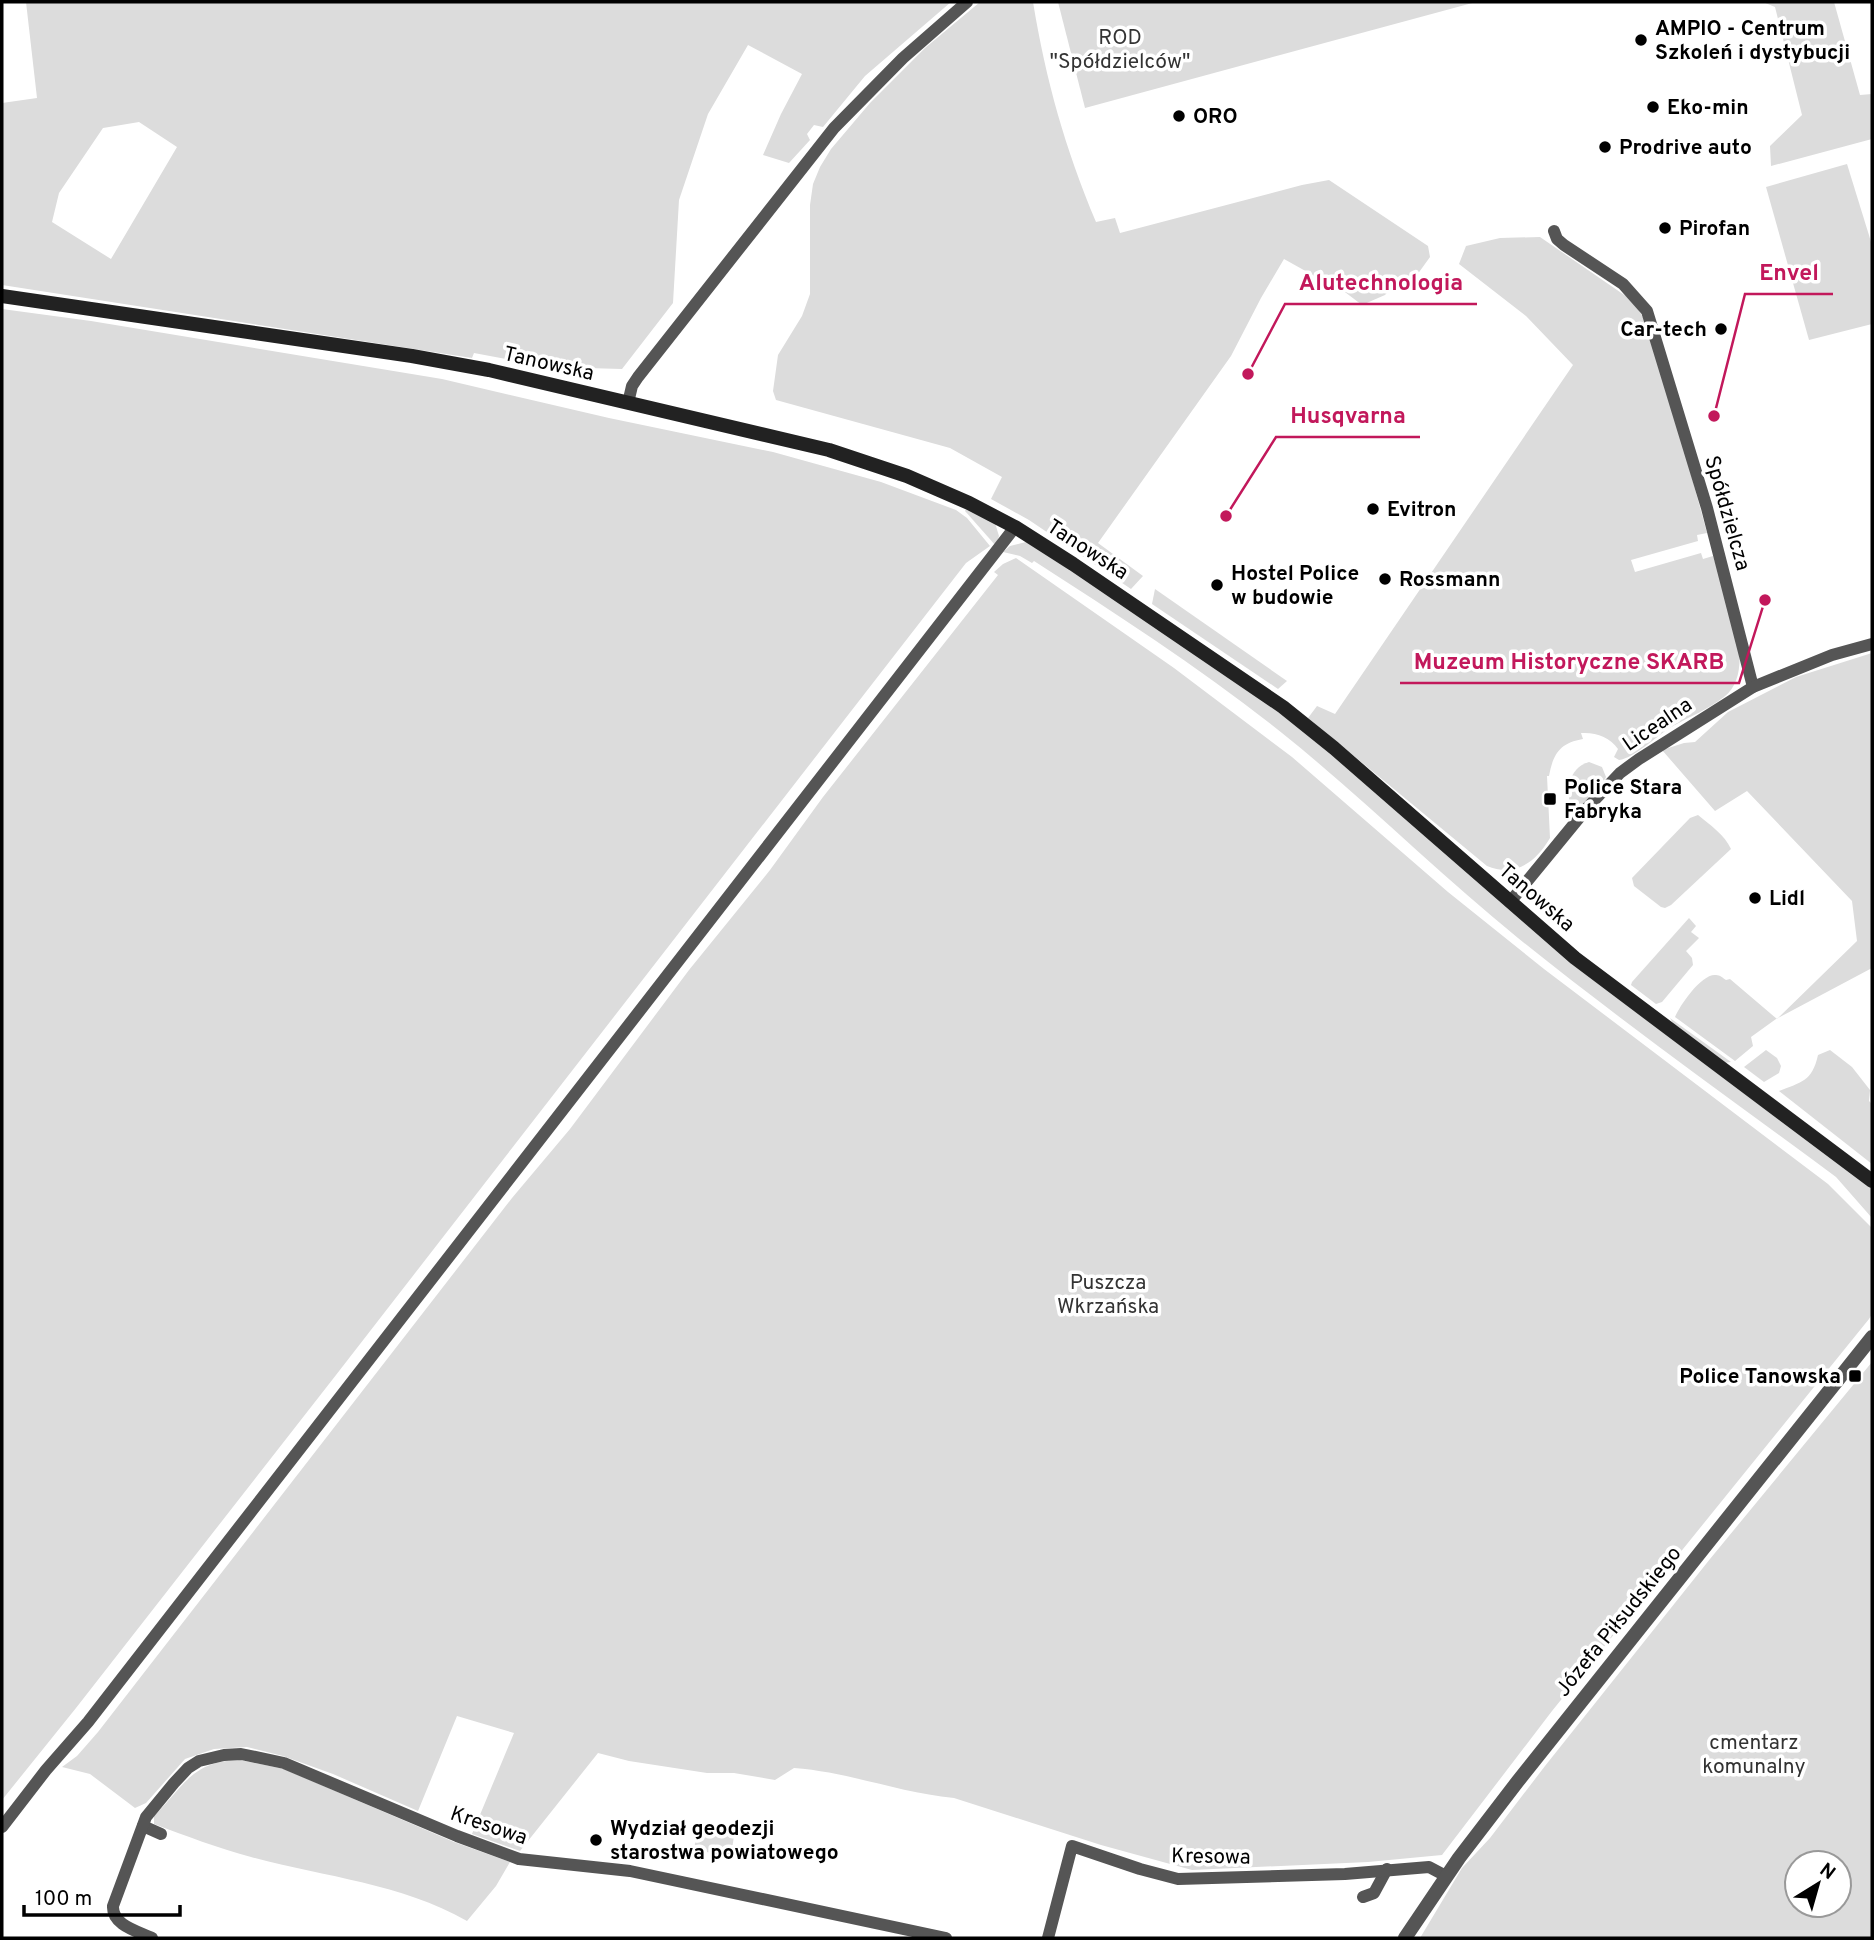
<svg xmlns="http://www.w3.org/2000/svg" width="1874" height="1940" font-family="Overpass,sans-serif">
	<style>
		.green { fill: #dcdcdc; fill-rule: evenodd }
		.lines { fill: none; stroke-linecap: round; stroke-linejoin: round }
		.minor { stroke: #555; stroke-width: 12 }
		.tertiary { stroke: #555; stroke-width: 14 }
		.secondary { stroke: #222; stroke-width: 14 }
		.poi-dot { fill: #000; stroke: #fff; stroke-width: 2.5 }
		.labels { text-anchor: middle; stroke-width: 7; stroke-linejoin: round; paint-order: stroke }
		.poi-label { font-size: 21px; font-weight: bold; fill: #000; stroke: #fff; text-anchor: start }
		.park-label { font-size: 21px; fill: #333; stroke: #fff }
		.street-label { font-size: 21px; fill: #000; stroke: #fff }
		.leader { fill: none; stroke: #c2185b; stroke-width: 2.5 }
		.callout-dot { fill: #c2185b; stroke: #fff; stroke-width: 2.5 }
		.callout-label { font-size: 23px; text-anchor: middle; font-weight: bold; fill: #c2185b; stroke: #fff; stroke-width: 7; stroke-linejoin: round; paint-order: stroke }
	</style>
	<rect width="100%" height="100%" fill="#fff"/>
	<g class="green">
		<path d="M26,2H951L865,76L823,127L814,125L807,134L810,140L789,163L763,155L781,114L802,74L748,45L708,114L679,200L673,303L622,369L550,367L474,353L472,358L2,285V103L37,98ZM139,122L177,147L111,259L52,222L59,193L103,128Z"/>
		<path d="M980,2H1033C1046,81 1065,148 1096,222L1115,218L1120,233L1302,185L1329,180L1428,246L1430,257L1417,275L1396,283L1385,295L1362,305L1333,283L1318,278L1284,259L1261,298L1231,356L1098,543L1143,576L1131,589L1029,520L991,499L1002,477L950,448L776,400L773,391L778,355L802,316L810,294V205L813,184L820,167L831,149L870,103L925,48Z"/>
		<polygon points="1058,2 1476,2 1085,108"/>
		<polygon points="1763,2 1834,2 1860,95 1872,94 1872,139 1771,166 1770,146 1802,115 1775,7"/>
		<polygon points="1847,164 1872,245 1872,324 1809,340 1766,187"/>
		<path d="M1540,237L1633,301L1652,332L1707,533L1697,535L1698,541L1631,560L1635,572L1701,553L1703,559L1713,556C1724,592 1760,669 1724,697C1709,709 1689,717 1673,726C1657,735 1635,758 1619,760L1614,757L1618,749C1610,737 1596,732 1581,733L1583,739C1559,743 1553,755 1549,776H1547L1550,838C1536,862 1515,878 1487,866L1308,718L1317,706L1335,714L1573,365L1526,316L1459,264L1466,246L1500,238Z"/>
		<polygon points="2,309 91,321 442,379 609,418 773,452 881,482 956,510 967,518 990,546 966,563 336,1375 76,1708 2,1800"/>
		<polygon points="967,507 995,523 999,536 996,546 965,511"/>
		<path d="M1026,542L1032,544L1292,719L1409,819L1872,1188V1218L1836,1177C1729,1098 1621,1021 1518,938C1437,872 1363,798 1282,733C1203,670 1118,615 1034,561L1032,563L1020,556L1003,552L1010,546Z"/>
		<path d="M1016,558L1174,668L1292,757L1448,892L1544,969L1828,1184L1872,1228V1314L1869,1319L1552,1711L1442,1855L1368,1862L1192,1870L1101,1845L954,1798C900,1793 849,1772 794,1768L775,1780L734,1773H707L629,1761L598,1753L520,1851L472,1834L514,1733L457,1716L418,1811L333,1774L283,1756L247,1747L214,1749L185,1759L146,1803L135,1808L90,1774L62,1767L77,1756L98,1732L512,1198L570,1129L689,970L770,870L823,797L998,575L994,572L1003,564Z"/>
		<polygon points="1155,589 1287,681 1278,689 1152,604"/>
		<path d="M1872,653V968L1776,1019L1751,1037L1753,1046L1735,1061L1675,1017C1680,1005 1702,973 1716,975C1720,975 1723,978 1726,980L1730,979L1777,1019L1857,941L1852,901L1747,791L1715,811L1662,750L1684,743L1695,742L1728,712L1796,677Z"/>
		<path d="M1589,762L1602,767L1606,777L1602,785L1575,812L1572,810C1565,792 1568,768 1589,762Z"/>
		<path d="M1698,815C1709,824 1725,835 1731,849L1671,905L1665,908L1661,907L1634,886L1632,878L1690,818Z"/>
		<polygon points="1689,918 1696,926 1691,932 1699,938 1686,951 1692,958 1693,965 1662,1002 1656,1004 1631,985 1632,982"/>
		<polygon points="1670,1018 1731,1062 1724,1063 1674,1025"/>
		<polygon points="1766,1050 1777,1058 1781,1066 1779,1073 1764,1082 1744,1067"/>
		<path d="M1830,1050L1852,1067L1870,1090L1869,1101L1872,1104V1164L1779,1091C1801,1082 1812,1082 1818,1055Z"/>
		<path d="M1872,1362V1938H1420L1462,1868L1490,1838L1545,1766L1710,1559ZM1797,1863H1839V1905H1797Z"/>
		<path d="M240,1760L284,1769L454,1842L510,1862L496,1886L467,1921C400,1883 324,1877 251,1857C218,1848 186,1836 154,1824V1816C185,1785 192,1761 240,1760Z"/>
		<polygon points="697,1830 734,1836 731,1856 694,1850"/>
	</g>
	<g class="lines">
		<g class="minor">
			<polyline points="1554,231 1557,239 1564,245 1623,284 1647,311 1707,508 1753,687"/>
			<polyline points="628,403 632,386 638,377 834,128 903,58 967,2"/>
			<polyline points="1510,902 1588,807 1620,773 1639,759 1753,687 1832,655 1872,644"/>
			<polyline points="143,1826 161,1834"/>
			<polyline points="2,1827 46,1770 88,1722 1015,527"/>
			<polyline points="1363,1897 1374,1893 1387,1869"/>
			<path d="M152,1938C137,1931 112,1925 113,1906L146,1817L174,1783L188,1768L199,1761L224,1755L241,1754L284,1763L457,1836L519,1859L630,1871L946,1938"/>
			<polyline points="1048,1938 1072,1846 1140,1869 1178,1879 1345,1874 1429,1867 1446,1876"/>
		</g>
		<polyline class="tertiary" points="1405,1938 1459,1858 1518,1781 1872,1337"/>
		<polyline class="secondary" points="2,296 412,356 489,370 829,450 907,476 969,503 1015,527 1073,564 1283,707 1334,748 1575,958 1872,1181"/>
	</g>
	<g class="poi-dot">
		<circle cx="1641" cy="40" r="7"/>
		<circle cx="1653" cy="107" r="7"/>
		<circle cx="1179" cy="116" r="7"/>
		<circle cx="1605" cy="147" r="7"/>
		<circle cx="1665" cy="228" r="7"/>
		<circle cx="1721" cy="329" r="7"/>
		<circle cx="1373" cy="509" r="7"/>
		<circle cx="1385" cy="579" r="7"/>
		<circle cx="1217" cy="585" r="7"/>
		<rect x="1543" y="792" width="14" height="14" rx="3.5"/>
		<circle cx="1755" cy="898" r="7"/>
		<rect x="1848" y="1369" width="14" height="14" rx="3.5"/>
		<circle cx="596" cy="1840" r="7"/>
	</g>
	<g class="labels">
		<g class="poi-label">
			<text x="1655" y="35">AMPIO - Centrum<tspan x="1655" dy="24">Szkoleń i dystybucji</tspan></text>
			<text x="1667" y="114">Eko-min</text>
			<text x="1193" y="123">ORO</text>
			<text x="1619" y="154">Prodrive auto</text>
			<text x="1679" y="235">Pirofan</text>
			<text x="1707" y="336" text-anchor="end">Car-tech</text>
			<text x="1387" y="516">Evitron</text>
			<text x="1231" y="580">Hostel Police<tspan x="1231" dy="24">w budowie</tspan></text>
			<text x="1399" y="586">Rossmann</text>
			<text x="1564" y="794">Police Stara<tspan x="1564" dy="24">Fabryka</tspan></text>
			<text x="1769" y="905">Lidl</text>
			<text x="1841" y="1383" text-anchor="end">Police Tanowska</text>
			<text x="610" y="1835">Wydział geodezji<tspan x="610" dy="24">starostwa powiatowego</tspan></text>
		</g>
		<g class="park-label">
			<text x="1120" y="44">ROD<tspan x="1120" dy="24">"Spółdzielców"</tspan></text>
			<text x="1108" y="1289">Puszcza<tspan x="1108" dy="24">Wkrzańska</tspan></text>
			<text x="1754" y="1749">cmentarz<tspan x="1754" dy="24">komunalny</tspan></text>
		</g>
		<g class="street-label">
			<text transform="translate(549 363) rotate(13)" y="7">Tanowska</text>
			<text transform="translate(1728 513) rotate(74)" y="7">Spółdzielcza</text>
			<text transform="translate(1088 549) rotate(33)" y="7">Tanowska</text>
			<text transform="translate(1657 724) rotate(-34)" y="7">Licealna</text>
			<text transform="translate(1537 897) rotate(41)" y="7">Tanowska</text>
			<text transform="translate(1618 1621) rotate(-51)" y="7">Józefa Piłsudskiego</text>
			<text transform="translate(489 1825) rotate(19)" y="7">Kresowa</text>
			<text transform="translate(1211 1856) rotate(1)" y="7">Kresowa</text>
		</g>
	</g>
	<path class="leader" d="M1714 416L1745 294H1833M1248 374L1285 304H1477M1226 516L1276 437H1420M1765 600L1739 683H1400"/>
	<g class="callout-dot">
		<circle cx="1714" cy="416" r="7"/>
		<circle cx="1248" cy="374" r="7"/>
		<circle cx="1226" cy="516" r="7"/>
		<circle cx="1765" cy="600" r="7"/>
	</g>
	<g class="callout-label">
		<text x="1789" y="280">Envel</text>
		<text x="1381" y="290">Alutechnologia</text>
		<text x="1348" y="423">Husqvarna</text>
		<text x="1569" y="669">Muzeum Historyczne SKARB</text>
	</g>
	<rect width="1874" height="1940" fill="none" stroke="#000000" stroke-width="7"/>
	<g transform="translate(1818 1884) rotate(37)"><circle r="33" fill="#ffffff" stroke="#999999" stroke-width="2"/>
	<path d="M0-5L12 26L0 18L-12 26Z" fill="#000000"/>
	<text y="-10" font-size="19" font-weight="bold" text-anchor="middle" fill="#000000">N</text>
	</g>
	<path d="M24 1905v10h156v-10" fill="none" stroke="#000000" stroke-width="3.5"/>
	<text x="35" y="1905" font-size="21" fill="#000000" stroke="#ffffff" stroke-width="5" paint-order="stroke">100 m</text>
</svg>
